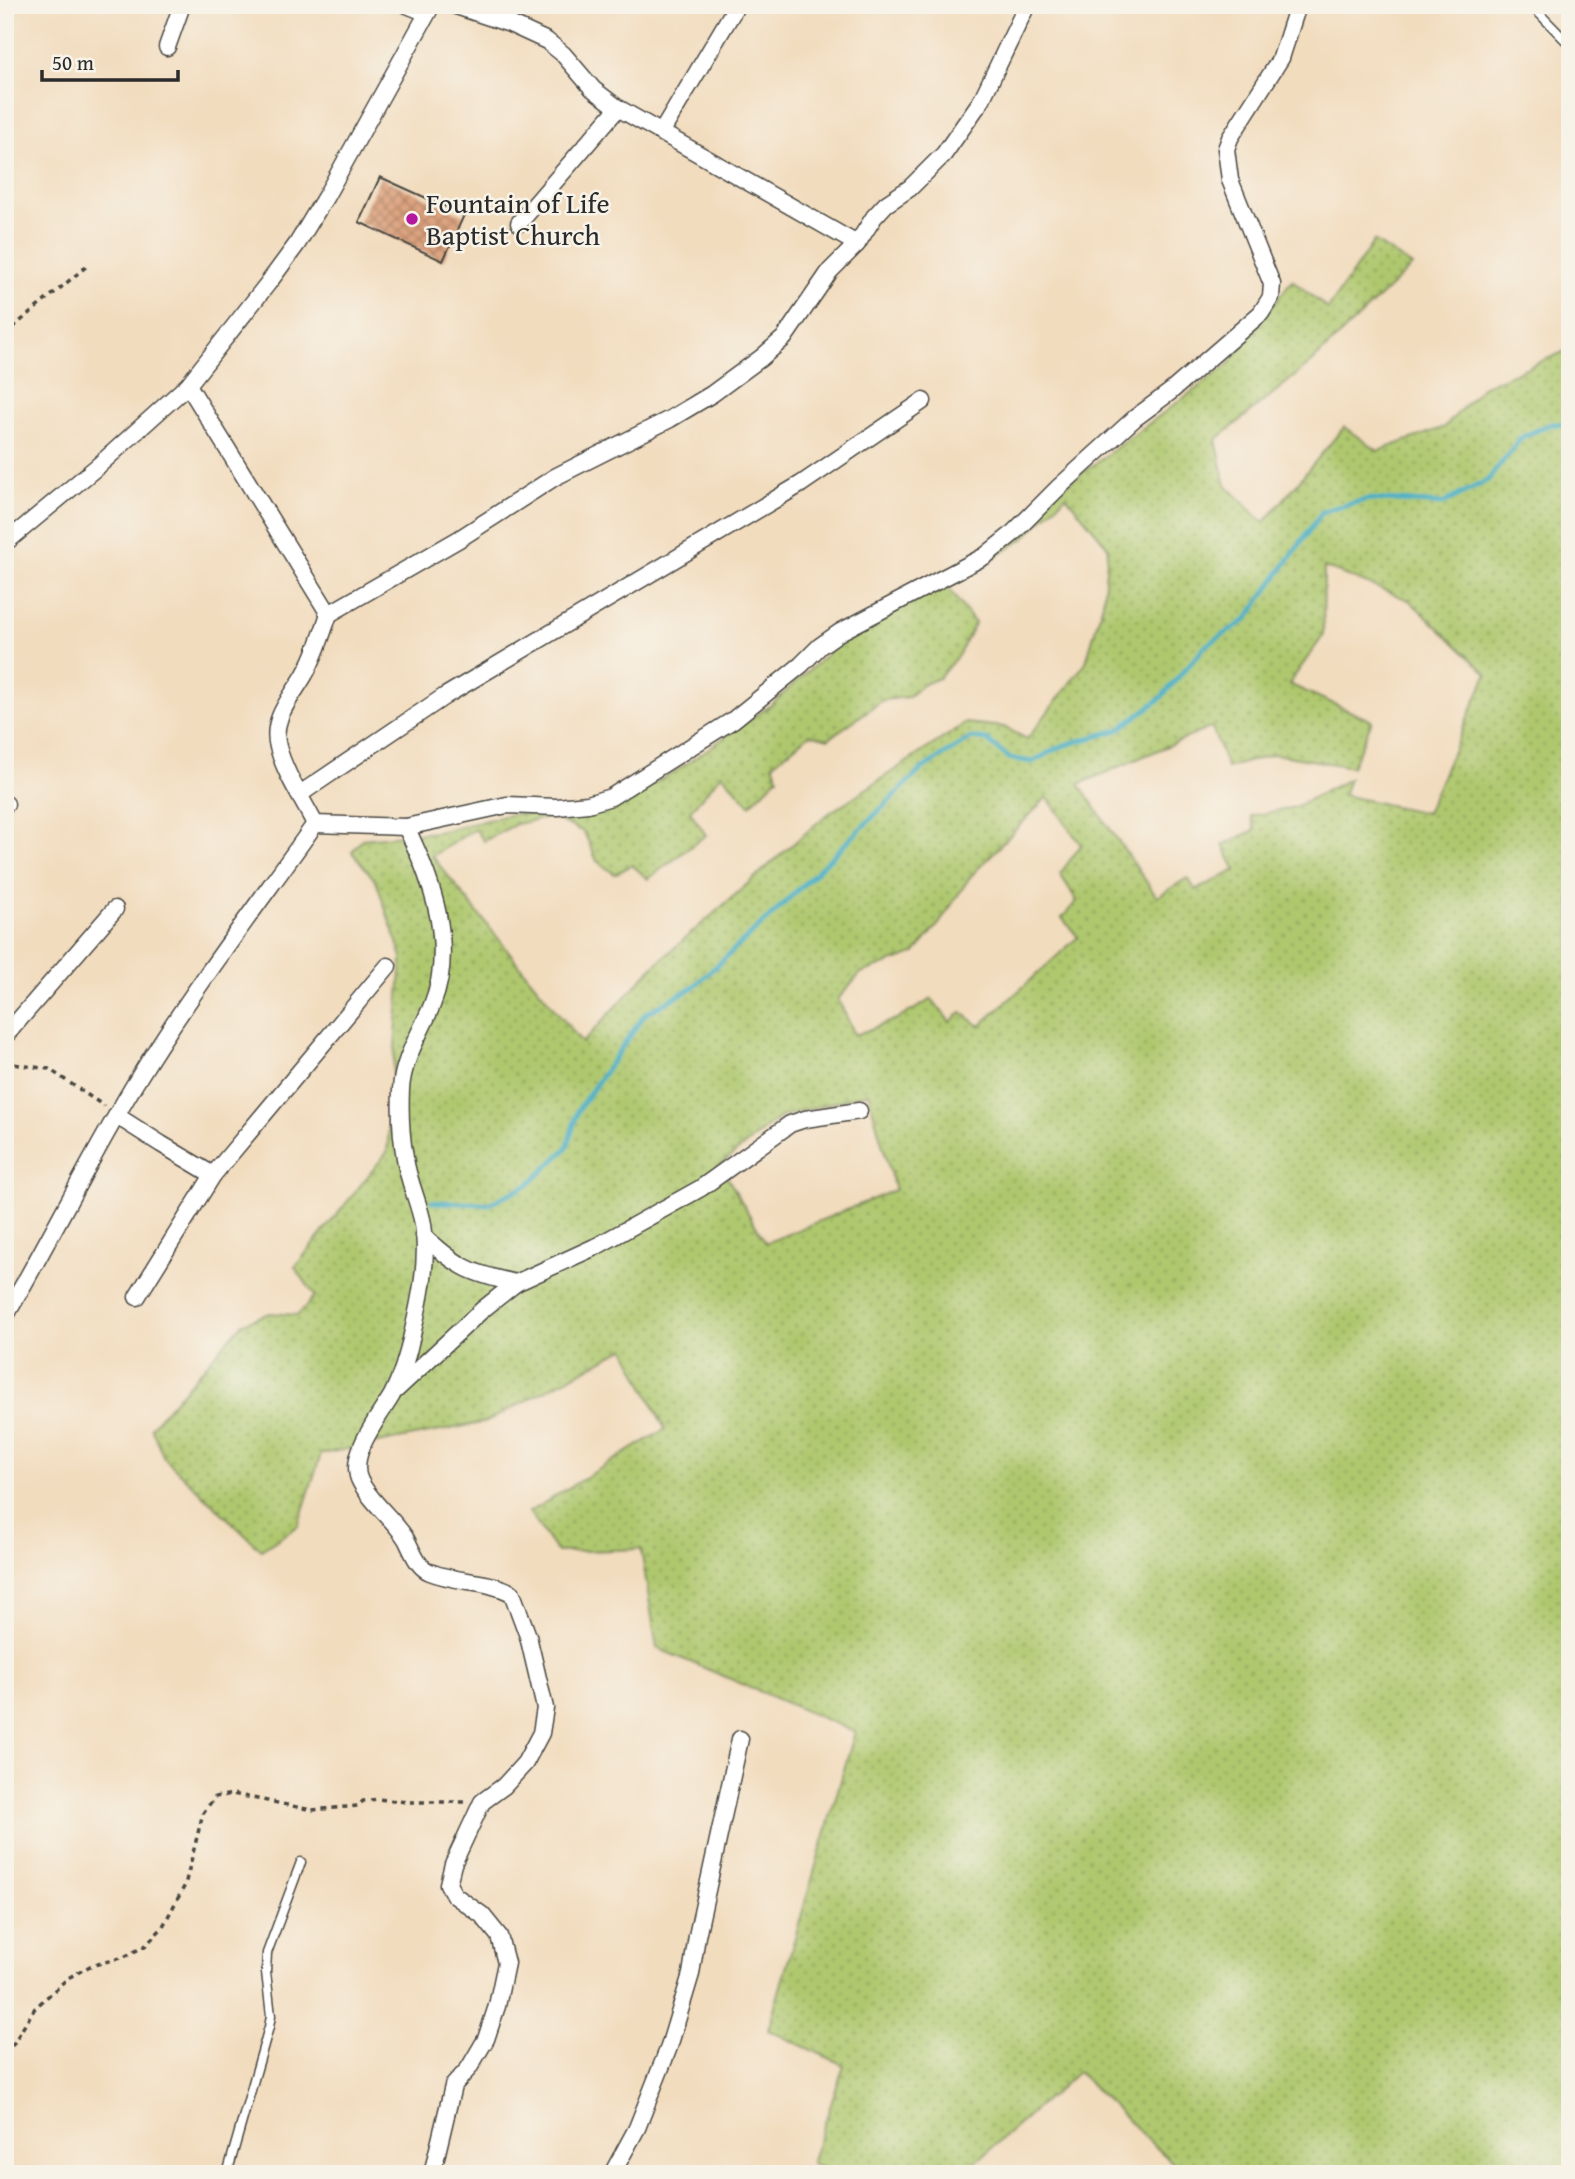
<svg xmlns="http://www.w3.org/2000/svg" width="1575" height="2179" font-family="'Gentium Book Plus',serif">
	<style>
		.grass { fill: url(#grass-dots); stroke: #6d7a4c; stroke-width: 2; fill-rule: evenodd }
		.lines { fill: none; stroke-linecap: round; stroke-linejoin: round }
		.stream { stroke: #45adc5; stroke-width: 5 }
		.building { fill: url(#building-cross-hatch) }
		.service-casing { stroke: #494641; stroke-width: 11 }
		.minor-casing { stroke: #494641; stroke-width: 19 }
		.path { stroke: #494641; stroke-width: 3.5; stroke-dasharray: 5 5; stroke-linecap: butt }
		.service { stroke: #fff; stroke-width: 8 }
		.minor { stroke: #fff; stroke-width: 16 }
		.poi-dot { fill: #b5179e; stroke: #f7f3e8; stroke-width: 2.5 }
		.labels { text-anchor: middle; stroke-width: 5; stroke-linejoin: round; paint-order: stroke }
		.poi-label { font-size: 28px; fill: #2b2b2b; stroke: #f7f3e8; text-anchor: start }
	</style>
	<defs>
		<pattern id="grass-dots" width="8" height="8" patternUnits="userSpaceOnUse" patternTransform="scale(1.75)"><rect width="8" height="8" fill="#afc86e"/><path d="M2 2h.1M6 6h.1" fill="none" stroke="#8fa35b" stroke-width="1.8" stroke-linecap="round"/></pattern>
		<pattern id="building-cross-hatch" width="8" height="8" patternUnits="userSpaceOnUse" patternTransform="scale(1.75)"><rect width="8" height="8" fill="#dca37f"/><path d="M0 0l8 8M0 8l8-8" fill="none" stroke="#b38568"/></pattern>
	</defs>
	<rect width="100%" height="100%" fill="#f7f3e8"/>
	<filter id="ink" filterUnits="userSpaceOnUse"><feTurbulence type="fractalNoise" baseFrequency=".0143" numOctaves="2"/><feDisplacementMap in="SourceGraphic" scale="14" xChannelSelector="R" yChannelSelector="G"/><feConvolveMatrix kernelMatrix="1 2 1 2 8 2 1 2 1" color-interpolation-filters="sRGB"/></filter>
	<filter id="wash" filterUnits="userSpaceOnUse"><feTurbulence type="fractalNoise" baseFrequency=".00686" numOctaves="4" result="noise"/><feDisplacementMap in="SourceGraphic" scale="28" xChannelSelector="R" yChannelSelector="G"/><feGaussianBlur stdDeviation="1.57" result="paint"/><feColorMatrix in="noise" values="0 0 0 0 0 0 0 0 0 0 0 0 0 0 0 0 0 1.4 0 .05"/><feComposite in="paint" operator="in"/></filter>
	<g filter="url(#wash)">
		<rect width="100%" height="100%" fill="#f2dcbe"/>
		<path class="grass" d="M1374,241L1412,266L1312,362L1216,440L1226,485L1264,523L1344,427L1378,451L1445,427L1482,387L1570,349V2174H1185L1147,2139L1078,2072L962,2174H834L811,2164L844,2065L768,2030L855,1732L657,1648L641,1549L557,1552L529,1512L665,1429L625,1348L486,1422L321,1454L298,1526L261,1550L164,1458L151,1427L243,1323L270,1313L298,1315L315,1296L295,1267L387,1152L402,957L376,881L352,852L362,839L437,832L512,814H574L611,807L673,773L771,705L842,640L933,590L1074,479L1228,365L1292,280L1328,309ZM1066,496L1108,547L1103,603L1086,662L1027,739L1004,727L966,723L825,816L655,965L582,1043L432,856L475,829L484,841L516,824L551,817L584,832L597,861L615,874L632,865L648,879L706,835L690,811L722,774L750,805L778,777L773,764L810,734L828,739L883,700L908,697L922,685L939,678L959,654L975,623L948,588L1023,539ZM1324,567L1409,600L1487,674L1426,813L1343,795L1349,779L1295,807L1251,816L1255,830L1223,845L1236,870L1196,890L1187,878L1157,897L1079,784L1212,727L1227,768L1274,754L1352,767L1372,721L1289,684L1323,636ZM1047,797L1081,845L1060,874L1077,901L1062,918L1078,937L980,1026L961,1012L950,1022L932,999L899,1018L855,1035L838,999L861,973L914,954L939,924L970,877ZM868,1093L895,1190L766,1243L720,1165L780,1117Z"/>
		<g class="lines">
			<polyline class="stream" points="432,1202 488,1204 528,1185 567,1148 578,1110 645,1014 692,988 773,914 923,768 971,738 987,740 1009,758 1032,762 1062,746 1118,730 1160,699 1205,646 1246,620 1323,511 1369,499 1442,504 1488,480 1522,437 1551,424 1570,425"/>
		</g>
		<g id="blocks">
			<polygon class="building" points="380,177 464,215 443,261 359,222"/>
		</g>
	</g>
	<g filter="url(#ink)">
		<use href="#blocks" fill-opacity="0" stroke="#494641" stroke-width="2"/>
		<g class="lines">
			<defs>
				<g id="service">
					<polyline points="1531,5 1570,45"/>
					<polyline points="227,2174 269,2027 271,2016 266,1972 267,1953 301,1862"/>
				</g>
				<g id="minor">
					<polyline points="407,5 427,13"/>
					<polyline points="453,5 510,24 547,41 563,54 593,89 618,108 857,244"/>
					<polyline points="167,47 182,5"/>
					<polyline points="661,133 737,5"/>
					<polyline points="519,223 618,108"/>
					<path d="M188,385L329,614C322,634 316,655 305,674C293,696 270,718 278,747C285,774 303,800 315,824L406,827L507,805L557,807L588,804L611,797L733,720L801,665L820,646L840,632L985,556L1011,535L1059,487L1135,418L1170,392L1261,313L1271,297L1272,284L1230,180L1226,149L1230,138L1281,58L1298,5"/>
					<polyline points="5,543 98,466 188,385 269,282 297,244 326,196 432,5"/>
					<polyline points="329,614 459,539 555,477 670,419 712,394 761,358 784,338 830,271 857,244 874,217 886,204 910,188 944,154 981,101 1027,5"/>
					<polyline points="300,794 445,696 801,484 923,401"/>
					<polyline points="5,805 6,804"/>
					<path d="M406,827C432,880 456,946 432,1005C421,1033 403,1058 401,1089C400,1111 401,1136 405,1158C408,1181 419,1202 423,1224C429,1260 420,1300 412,1335C408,1354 401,1377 392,1395C380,1416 347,1455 360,1481C371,1503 393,1518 406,1539C412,1550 417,1567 430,1572C457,1583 485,1579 512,1593L528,1636L545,1708L541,1733L525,1763L504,1786L482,1802L453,1864L448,1884L454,1895L482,1915L499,1936L506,1963L497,2006L486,2039L469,2068L453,2086L432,2174"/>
					<polyline points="5,1036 115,909"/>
					<polyline points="117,1116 161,1144 213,1175"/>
					<path d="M424,1236C457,1267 472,1274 516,1283"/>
					<polyline points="137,1297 213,1175 388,966"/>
					<path d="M5,1317C52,1237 92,1153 141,1074C194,988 256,907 315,824"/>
					<polyline points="396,1390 482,1310 516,1283 597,1246 701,1188 790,1124 805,1119 859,1111"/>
					<polyline points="612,2174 637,2128 669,2047 691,1974 697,1936 740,1739"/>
				</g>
			</defs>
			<use href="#service" class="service-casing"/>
			<use href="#minor" class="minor-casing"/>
			<g class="path">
				<polyline points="5,334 88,265"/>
				<polyline points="5,1063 49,1069 104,1106"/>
				<polyline points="12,2046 35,2008 68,1978 90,1966 124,1957 145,1946 162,1928 185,1885 203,1813 215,1797 233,1794 312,1810 358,1806 363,1801 378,1799 407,1802 466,1802"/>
			</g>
			<use href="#service" class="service"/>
			<use href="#minor" class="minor"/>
		</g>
	</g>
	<circle class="poi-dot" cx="412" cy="219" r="7"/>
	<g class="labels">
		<g class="poi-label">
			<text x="426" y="213">Fountain of Life<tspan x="426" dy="32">Baptist Church</tspan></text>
		</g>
	</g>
	<rect width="1575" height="2179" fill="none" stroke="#f7f3e8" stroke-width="28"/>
	<path d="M42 70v10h136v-10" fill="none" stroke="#2b2b2b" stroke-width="3.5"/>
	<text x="52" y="70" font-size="21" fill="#2b2b2b" stroke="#f7f3e8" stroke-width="5" paint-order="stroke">50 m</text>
</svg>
